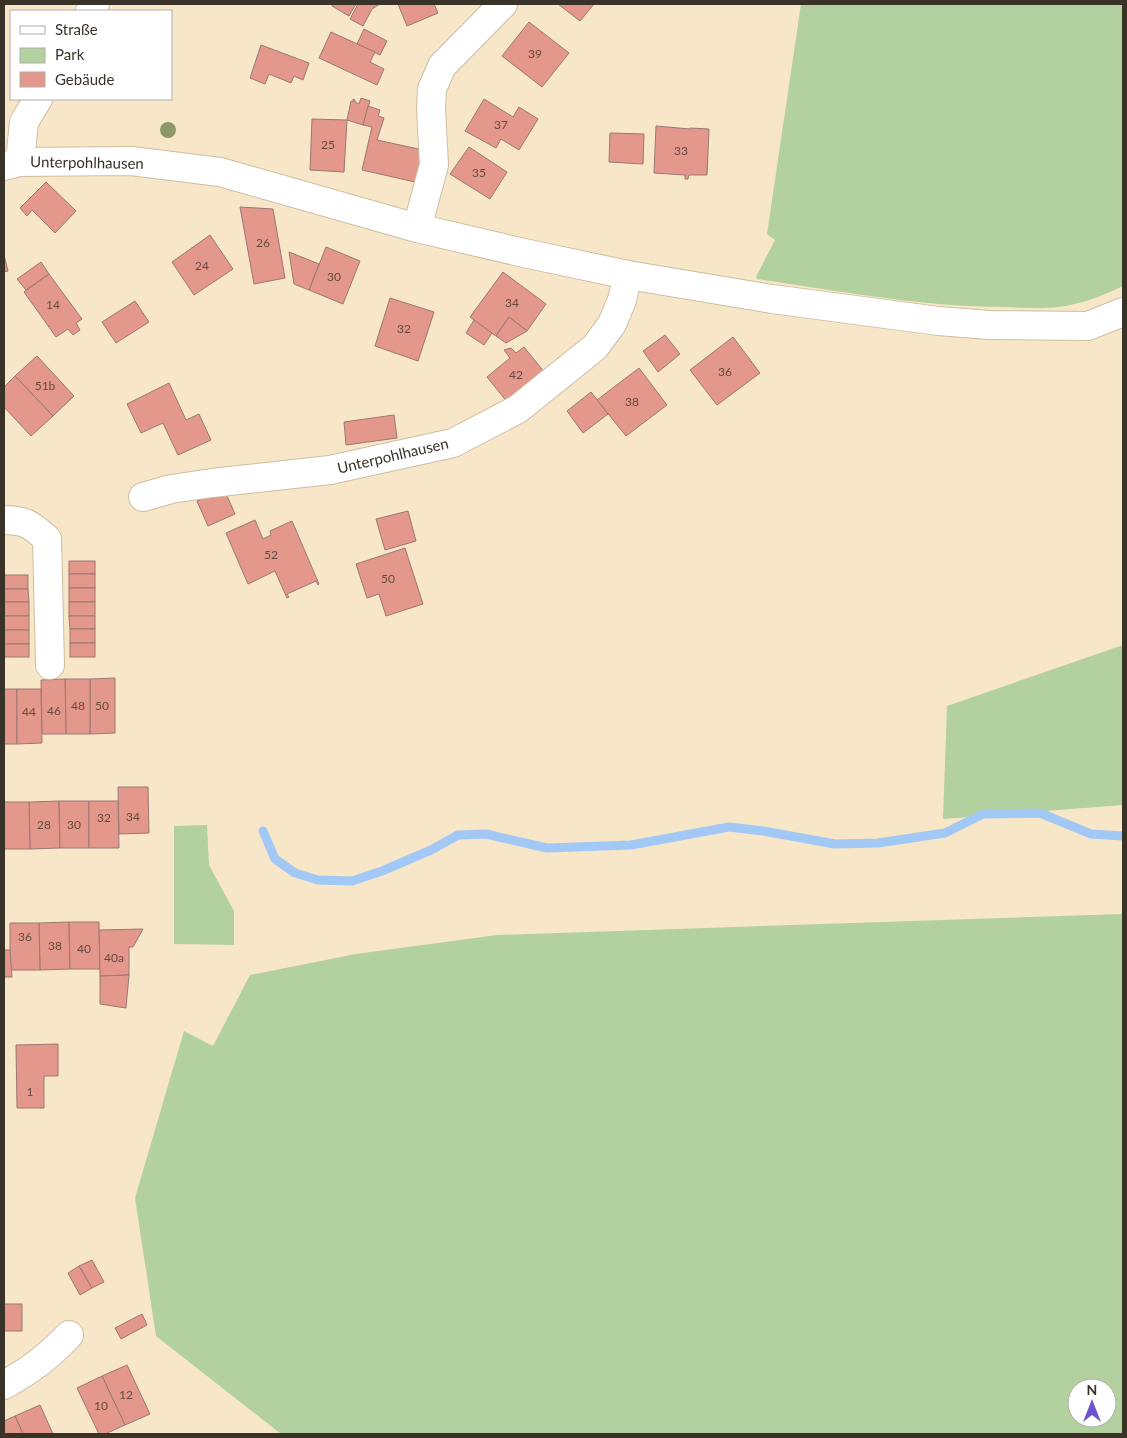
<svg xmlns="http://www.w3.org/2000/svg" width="1127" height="1438" font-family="Lato,sans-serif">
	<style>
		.green { fill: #b2d19f; fill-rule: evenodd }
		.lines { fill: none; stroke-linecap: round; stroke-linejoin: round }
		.stream { stroke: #a2c8f6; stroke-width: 9 }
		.building { fill: #e4978b; stroke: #9a7873 }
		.minor-casing { stroke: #cebda1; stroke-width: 30 }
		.minor { stroke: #fff; stroke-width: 28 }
		.tree { fill: #8d9868 }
		.labels { text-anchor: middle; stroke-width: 4.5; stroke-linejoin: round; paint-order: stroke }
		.number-label { font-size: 12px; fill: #644b40 }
		.street-label { font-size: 15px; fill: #393227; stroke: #fff }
	</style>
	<rect width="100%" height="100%" fill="#f8e6c9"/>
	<g class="green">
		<path d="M801,4H1123V286C1105,295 1086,302 1066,306C1046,309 1025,308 1005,307C922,307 839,291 757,279L756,277L775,240L767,234Z"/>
		<polygon points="1123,645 1123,805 943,819 947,706"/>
		<polygon points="207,825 209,865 234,911 234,945 174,944 174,826"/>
		<path d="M1123,914V1434H281L156,1336L135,1198L184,1031L213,1046L250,975L356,954L497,935ZM1077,1388H1107V1418H1077Z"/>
	</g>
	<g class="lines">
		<polyline class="stream" points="263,831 275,859 295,873 318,880 352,881 382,871 431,850 458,835 486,834 547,848 631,845 729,827 763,831 835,844 878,843 945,833 983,814 1040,813 1091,834 1123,836"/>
	</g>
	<g class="building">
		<polygon points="333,4 356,4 349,16 332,6"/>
		<polygon points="358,4 380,4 372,9 363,26 350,19"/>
		<polygon points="398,4 434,4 438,13 407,26"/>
		<polygon points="558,4 594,4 580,21"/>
		<polygon points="529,22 569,53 542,87 502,56"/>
		<polygon points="364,29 387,41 380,55 357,44"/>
		<polygon points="331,32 375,52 370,62 384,69 377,85 319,58"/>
		<polygon points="261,45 309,63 303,80 294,76 291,83 269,74 265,84 250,78"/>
		<polygon points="361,98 370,101 363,125 347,120 351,101 353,102 353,99 355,100 355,102 359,104"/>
		<polygon points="484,99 513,117 519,107 538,119 519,150 501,139 496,148 465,131"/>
		<polygon points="368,106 380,110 378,116 384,118 377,140 423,150 415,182 362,170 372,127 363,125"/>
		<polygon points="312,119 347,120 344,172 310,170"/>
		<polygon points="656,126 690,129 690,128 709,129 707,175 689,175 688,179 685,179 685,175 654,173"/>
		<polygon points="610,133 644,134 643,164 609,162"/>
		<polygon points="469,147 507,172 490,199 450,174"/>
		<polygon points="46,182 76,211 55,233 32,210 27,216 20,208"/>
		<polygon points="240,207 273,209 285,278 254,284"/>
		<polygon points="210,235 233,269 194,295 172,262"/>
		<polygon points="326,247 360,261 343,304 309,290"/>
		<polygon points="289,252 319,264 309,290 294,284"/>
		<polygon points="4,255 8,271 4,272"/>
		<polygon points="41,262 49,274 26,290 17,279"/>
		<polygon points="503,272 546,304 527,331 509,317 496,336 470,317"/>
		<polygon points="49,274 82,319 76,323 80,330 73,335 68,329 56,337 24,292"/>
		<polygon points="390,298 434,312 418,361 375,346"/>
		<polygon points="135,301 149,322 116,343 102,322"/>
		<polygon points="509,317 527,331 506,343 496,336"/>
		<polygon points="474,320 492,333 484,345 466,333"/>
		<polygon points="665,335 680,354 658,372 643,351"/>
		<polygon points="733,337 760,373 717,405 690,370"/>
		<polygon points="524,347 545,373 508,403 487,377 510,358 504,350 511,348 516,353"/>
		<polygon points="37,356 74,396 53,416 15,376"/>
		<polygon points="639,368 667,405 626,436 597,400"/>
		<polygon points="15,376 53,416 31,436 4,407 4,387"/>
		<polygon points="169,383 186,420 199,414 211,440 178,455 163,423 141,433 127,404"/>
		<polygon points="591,392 608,414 583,433 567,411"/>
		<polygon points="394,415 397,438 346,445 344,422"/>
		<polygon points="224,489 235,514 208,526 197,501"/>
		<polygon points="408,511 416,541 385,550 376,519"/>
		<polygon points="255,520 263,539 271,535 270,531 292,521 319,584 318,585 316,581 287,594 289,597 287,598 275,571 248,584 226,533"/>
		<polygon points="405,548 423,604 386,616 379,594 367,598 356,564"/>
		<rect x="69" y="561" width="26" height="13"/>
		<rect x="69" y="574" width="26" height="14"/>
		<rect x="4" y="575" width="24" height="14"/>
		<rect x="69" y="588" width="26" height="14"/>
		<polygon points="4,589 28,589 29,602 4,602"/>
		<rect x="4" y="602" width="25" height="14"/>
		<rect x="69" y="602" width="26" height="14"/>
		<rect x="4" y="616" width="25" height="14"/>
		<polygon points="69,616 95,616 95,629 70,629"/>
		<rect x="70" y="629" width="25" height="14"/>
		<rect x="4" y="630" width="25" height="14"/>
		<rect x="70" y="643" width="25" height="14"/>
		<rect x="4" y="644" width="25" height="13"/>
		<polygon points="115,678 115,733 90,734 90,679"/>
		<polygon points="65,679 90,679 90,734 66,734"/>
		<polygon points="65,679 66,734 42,734 41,680"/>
		<rect x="4" y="689" width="13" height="55"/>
		<polygon points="17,689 41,689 42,743 17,744"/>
		<polygon points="118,787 148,787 149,833 119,834"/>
		<polygon points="59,801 60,848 30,849 29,802"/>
		<polygon points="59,801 89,801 89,848 60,848"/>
		<polygon points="89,801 118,801 119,848 89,848"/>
		<polygon points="4,802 29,802 30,849 4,849"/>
		<polygon points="69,922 70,969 40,970 39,923"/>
		<polygon points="69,922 99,922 100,969 70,969"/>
		<polygon points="10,923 39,923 40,970 10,970"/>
		<polygon points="143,929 133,947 129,947 129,975 100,976 99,930"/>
		<polygon points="4,950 10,950 12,977 4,977"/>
		<polygon points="129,975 126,1008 100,1004 100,976"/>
		<polygon points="58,1044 58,1076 44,1076 44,1108 17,1108 16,1045"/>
		<polygon points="92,1260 104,1282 92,1288 79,1266"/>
		<polygon points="79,1266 92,1288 80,1295 68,1273"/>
		<rect x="4" y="1304" width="18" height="27"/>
		<polygon points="142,1314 147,1325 121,1339 115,1328"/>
		<polygon points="127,1365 150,1414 125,1425 102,1376"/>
		<polygon points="102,1376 125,1425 105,1434 99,1434 77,1388"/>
		<polygon points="40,1405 53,1434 23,1434 15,1416"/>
		<polygon points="15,1416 23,1434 4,1434 4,1421"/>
	</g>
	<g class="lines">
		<defs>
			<g id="minor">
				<polyline points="90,11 95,4"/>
				<polyline points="20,162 24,122 38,99"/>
				<polyline points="4,166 20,162 131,161 220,172 417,228 524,253 628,275 772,299 938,321 990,325 1088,326 1123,312"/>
				<polyline points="417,228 434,165 431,109 432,89 442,66 503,4"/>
				<polyline points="143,497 171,489 212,483 330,470 453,443 518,409 595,347 612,324 622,300 628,275"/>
				<path d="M4,520C25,520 32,525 47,539L50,665"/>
				<path d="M4,1385C31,1370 48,1357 69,1335"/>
			</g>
		</defs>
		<use href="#minor" class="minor-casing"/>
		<use href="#minor" class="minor"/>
	</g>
	<circle class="tree" cx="168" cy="130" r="8"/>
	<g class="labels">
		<g class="number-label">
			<text x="535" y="58">39</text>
			<text x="501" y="129">37</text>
			<text x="328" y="149">25</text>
			<text x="681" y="155">33</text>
			<text x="479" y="177">35</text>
			<text x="263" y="247">26</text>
			<text x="202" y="270">24</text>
			<text x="334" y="281">30</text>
			<text x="512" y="307">34</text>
			<text x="53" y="309">14</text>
			<text x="404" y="333">32</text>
			<text x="725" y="376">36</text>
			<text x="516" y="379">42</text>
			<text x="45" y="390">51b</text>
			<text x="632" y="406">38</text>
			<text x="271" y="559">52</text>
			<text x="388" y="583">50</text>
			<text x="78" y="710">48</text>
			<text x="102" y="710">50</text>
			<text x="54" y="715">46</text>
			<text x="29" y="716">44</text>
			<text x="133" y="821">34</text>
			<text x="104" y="822">32</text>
			<text x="44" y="829">28</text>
			<text x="74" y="829">30</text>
			<text x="25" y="941">36</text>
			<text x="55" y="950">38</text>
			<text x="84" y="953">40</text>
			<text x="114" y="962">40a</text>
			<text x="30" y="1096">1</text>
			<text x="126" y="1399">12</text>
			<text x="101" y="1410">10</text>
		</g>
		<g class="street-label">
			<text transform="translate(87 163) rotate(1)" y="5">Unterpohlhausen</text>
			<text transform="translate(393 456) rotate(-13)" y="5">Unterpohlhausen</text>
		</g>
	</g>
	<rect width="1127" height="1438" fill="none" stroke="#393227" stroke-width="10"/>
	<rect x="10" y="10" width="162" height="90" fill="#ffffff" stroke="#b0ada9"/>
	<rect x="20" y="26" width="25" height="8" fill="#ffffff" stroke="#b0ada9"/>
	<text x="55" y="35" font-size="15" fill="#393227">Straße</text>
	<rect x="20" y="48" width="25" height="15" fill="#b2d19f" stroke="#b0ada9"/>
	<text x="55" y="60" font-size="15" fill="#393227">Park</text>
	<rect x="20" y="72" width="25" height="15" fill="#e4978b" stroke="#b0ada9"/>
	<text x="55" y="85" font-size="15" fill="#393227">Gebäude</text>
	<g transform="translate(1092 1403)"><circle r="24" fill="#ffffff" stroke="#b0ada9"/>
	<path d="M0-4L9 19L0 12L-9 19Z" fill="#6e54cd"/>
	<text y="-8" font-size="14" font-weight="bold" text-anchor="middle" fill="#393227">N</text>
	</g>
</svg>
